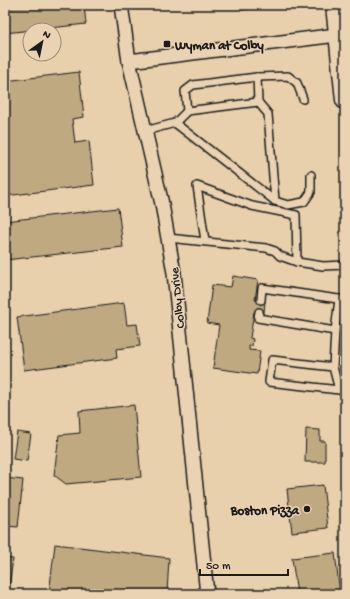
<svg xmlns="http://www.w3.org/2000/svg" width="350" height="599" font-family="'Gochi Hand',sans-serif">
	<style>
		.building { fill: #bea981; stroke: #1c1c1c }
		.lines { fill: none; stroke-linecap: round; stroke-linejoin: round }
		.service-casing { stroke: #1c1c1c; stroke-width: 10 }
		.minor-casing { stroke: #1c1c1c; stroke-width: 16 }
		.secondary-casing { stroke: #1c1c1c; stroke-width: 21 }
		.service { stroke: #ead3b3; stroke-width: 7 }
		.minor { stroke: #ead3b3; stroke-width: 13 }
		.secondary { stroke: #ead3b3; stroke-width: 18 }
		.poi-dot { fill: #1c1c1c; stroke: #ead3b3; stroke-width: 1.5 }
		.labels { text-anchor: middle; stroke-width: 3; stroke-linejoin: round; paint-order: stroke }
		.poi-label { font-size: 13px; font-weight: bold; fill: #1c1c1c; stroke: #ead3b3; text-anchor: start }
		.street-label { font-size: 13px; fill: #1c1c1c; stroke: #ead3b3 }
	</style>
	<rect width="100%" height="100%" fill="#e7d0ab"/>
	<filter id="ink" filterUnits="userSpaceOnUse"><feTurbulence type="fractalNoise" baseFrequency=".025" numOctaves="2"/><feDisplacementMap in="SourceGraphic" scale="8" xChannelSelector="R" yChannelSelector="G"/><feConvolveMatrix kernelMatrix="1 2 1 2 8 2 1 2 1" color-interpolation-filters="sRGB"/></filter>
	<g filter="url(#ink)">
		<g class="building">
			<polygon points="5,5 84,5 86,24 5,33"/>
			<polygon points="241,5 283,5 241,10"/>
			<polygon points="79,72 84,117 72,119 75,143 89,141 94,185 5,196 5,81"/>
			<polygon points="118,208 123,247 5,260 5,221"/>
			<polygon points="233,276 258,280 255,300 265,301 264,313 254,312 250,338 253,339 252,346 249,346 249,350 260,351 257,374 213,368 219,325 207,323 212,285 231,287"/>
			<polygon points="124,303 127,325 137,324 140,346 116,349 117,358 24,370 17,317"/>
			<polygon points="134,405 141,477 66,484 54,475 59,435 80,433 79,411"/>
			<polygon points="306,429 320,430 320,441 325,441 325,462 305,462"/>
			<polygon points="17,432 31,434 27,461 13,459"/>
			<polygon points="5,478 23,480 18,527 5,526"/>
			<polygon points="323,485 328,528 292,532 287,489"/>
			<polygon points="55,544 169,558 167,594 49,594"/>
			<polygon points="335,553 340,594 297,594 292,558"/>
			<polygon points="5,558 13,559 8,594 5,594"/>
		</g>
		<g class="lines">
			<defs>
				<g id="service">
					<polyline points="257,77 258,102 268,114 275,201"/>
					<polyline points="187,111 185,91 193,85 257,77 288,76 297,83 303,99"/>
					<polyline points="175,123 275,201 288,205 304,202 311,192 311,175"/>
					<polyline points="145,131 175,123 187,111 258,102"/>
					<polyline points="168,238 266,248 275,251 280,256 297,262 323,266 345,265"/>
					<polyline points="205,241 197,186 252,206 296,215 297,262"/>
					<polyline points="261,300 262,288 345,300"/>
					<polyline points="259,312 258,318 335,331 339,299"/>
					<polyline points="333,367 339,390 269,382 272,360 333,367 335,331"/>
				</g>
				<g id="minor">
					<polyline points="121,5 129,61 162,204 174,273 207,594"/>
					<polyline points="129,61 345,34"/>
				</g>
				<polyline id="secondary" points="335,5 345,100"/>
			</defs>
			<use href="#service" class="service-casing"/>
			<use href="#minor" class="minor-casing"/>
			<use href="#secondary" class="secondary-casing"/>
			<use href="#service" class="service"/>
			<use href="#minor" class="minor"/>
			<use href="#secondary" class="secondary"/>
		</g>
	</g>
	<g class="poi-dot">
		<rect x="163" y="40" width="8" height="8" rx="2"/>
		<circle cx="307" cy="509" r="4"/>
	</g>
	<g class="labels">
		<g class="poi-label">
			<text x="175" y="49">Wyman at Colby</text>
			<text x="299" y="514" text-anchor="end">Boston Pizza</text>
		</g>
		<g class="street-label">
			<text transform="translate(176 298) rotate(-96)" y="5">Colby Drive</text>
		</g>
	</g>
	<rect width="350" height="599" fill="none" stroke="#ead3b3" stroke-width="20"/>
	<rect x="10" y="10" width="330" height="579" fill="none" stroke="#1c1c1c" stroke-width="1.5" filter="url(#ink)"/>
	<g transform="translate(42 42) rotate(33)"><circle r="19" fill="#ead3b3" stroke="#988a77"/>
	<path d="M0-3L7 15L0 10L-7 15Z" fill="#1c1c1c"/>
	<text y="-6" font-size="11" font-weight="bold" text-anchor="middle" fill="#1c1c1c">N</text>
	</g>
	<path d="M200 569v6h88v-6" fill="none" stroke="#1c1c1c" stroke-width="2"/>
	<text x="206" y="569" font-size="12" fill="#1c1c1c" stroke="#ead3b3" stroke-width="3" paint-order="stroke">50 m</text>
</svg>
